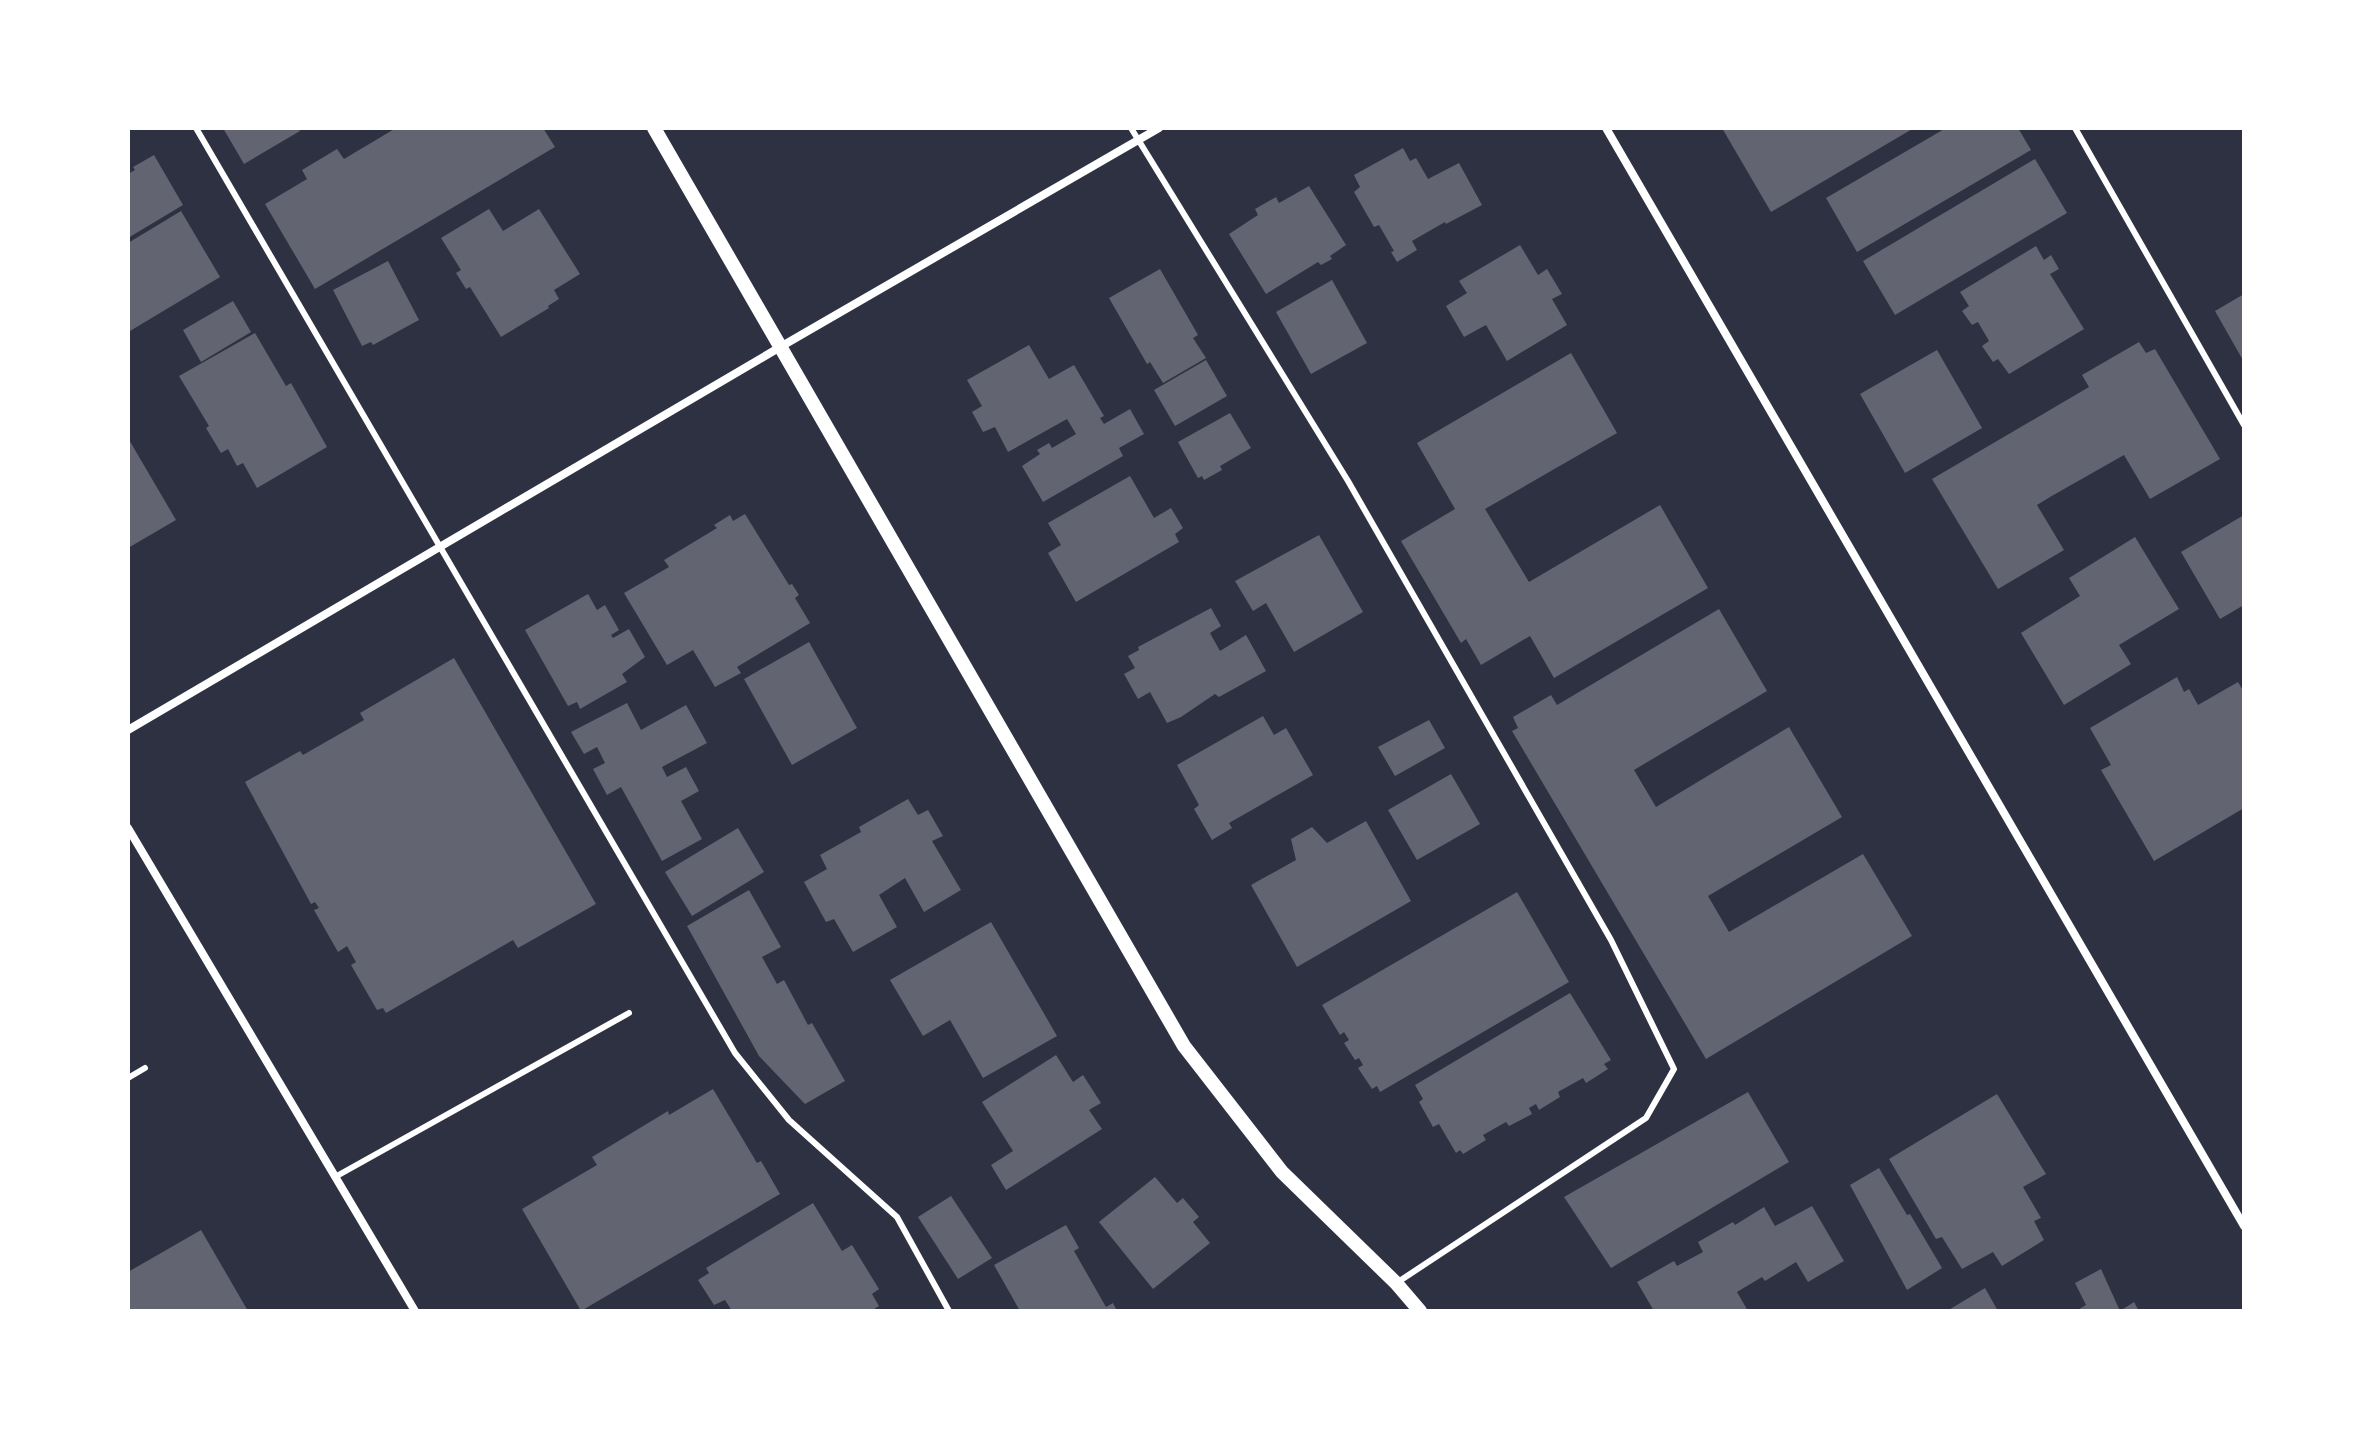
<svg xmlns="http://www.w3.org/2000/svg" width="2372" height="1439" font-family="'IBM Plex Sans',sans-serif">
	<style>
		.building { fill: #626471 }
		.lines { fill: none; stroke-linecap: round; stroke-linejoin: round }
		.service { stroke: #fff; stroke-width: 6 }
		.minor { stroke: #fff; stroke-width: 8 }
		.tertiary { stroke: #fff; stroke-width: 14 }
	</style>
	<rect width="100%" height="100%" fill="#2d3142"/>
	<g class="building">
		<polygon points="223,128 298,128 300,131 244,164"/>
		<polygon points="396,128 543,128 555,147 315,289 265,204 307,179 302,170 337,149 344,159"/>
		<polygon points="1722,128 1914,128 1771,212"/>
		<polygon points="1946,128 2018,128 2031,150 1857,252 1826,198"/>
		<polygon points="1403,148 1410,161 1416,158 1428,179 1459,163 1482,205 1446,224 1445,222 1412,241 1417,250 1397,262 1391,252 1394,251 1379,225 1374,227 1354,192 1360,187 1354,175"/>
		<polygon points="154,155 183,205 128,238 128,174 135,170 133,167"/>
		<polygon points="2035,159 2067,213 1895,315 1863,261"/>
		<polygon points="1309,186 1346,245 1330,256 1332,259 1321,265 1318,262 1266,294 1229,234 1258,215 1255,209 1276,197 1279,203"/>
		<polygon points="489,209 503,231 539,209 580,274 554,290 559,299 548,306 549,308 501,337 470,287 466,289 456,273 461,270 441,238"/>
		<polygon points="181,211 220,277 130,331 128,328 128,243"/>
		<polygon points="1520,245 1538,275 1547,269 1562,294 1552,299 1567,325 1507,361 1486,325 1464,337 1446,306 1467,293 1459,281"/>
		<polygon points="2036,246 2044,260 2051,255 2059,269 2050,274 2084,329 2009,374 1998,359 1993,362 1982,346 1989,341 1978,322 1972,325 1962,311 1969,306 1960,292"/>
		<polygon points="388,261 419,320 373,345 371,342 362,346 333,290"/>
		<polygon points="1160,269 1198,335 1193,338 1206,358 1163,383 1150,362 1147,364 1109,298"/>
		<polygon points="1332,280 1367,343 1311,374 1276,312"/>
		<polygon points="2244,294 2244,362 2215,311"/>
		<polygon points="233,301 251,332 201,362 183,330"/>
		<polygon points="255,333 286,386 291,383 327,447 257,488 243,463 237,466 228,449 221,453 206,428 209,426 179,376"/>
		<polygon points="2139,342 2146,353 2155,349 2220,459 2150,499 2124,455 2050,497 2037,505 2064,550 1998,589 1932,479 2089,387 2082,375"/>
		<polygon points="1029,345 1049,379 1074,365 1104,416 1100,418 1104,424 1130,409 1144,434 1119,448 1123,456 1043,502 1022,466 1040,454 1037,450 1049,443 1052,448 1076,434 1067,419 1008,452 995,427 983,432 972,412 982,406 967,380"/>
		<polygon points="1937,350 1982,428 1905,473 1860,394"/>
		<polygon points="1571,353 1617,433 1485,509 1529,582 1660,505 1708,588 1554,678 1530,636 1481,665 1466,639 1461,643 1401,541 1455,509 1417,443"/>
		<polygon points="1206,360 1227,396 1175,426 1154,390"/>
		<polygon points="1230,413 1251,448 1220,466 1222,470 1204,480 1202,476 1198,478 1178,442"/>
		<polygon points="128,438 176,520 128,548"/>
		<polygon points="1130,476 1154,518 1171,508 1183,528 1175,534 1179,542 1076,602 1048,553 1061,545 1048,523"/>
		<polygon points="745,514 789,585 792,584 799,595 795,598 810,623 737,667 741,673 715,687 693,650 667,665 624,593 669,567 664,560 717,528 714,525 730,515 733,521"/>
		<polygon points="2244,515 2244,605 2220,619 2181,552"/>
		<polygon points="1319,535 1363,612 1294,652 1266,603 1253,611 1235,581"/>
		<polygon points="2135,537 2179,609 2119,645 2131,664 2064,705 2021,633 2080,596 2069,578"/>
		<polygon points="588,594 597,610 605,605 619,630 611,635 613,638 629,629 645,657 622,674 627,682 580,709 577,702 568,706 525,630"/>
		<polygon points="1211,608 1221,626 1210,633 1220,651 1246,635 1266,671 1219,697 1215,694 1181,717 1167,723 1150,692 1138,699 1124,674 1135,668 1128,656 1139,650 1138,647"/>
		<polygon points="1719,609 1767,691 1634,770 1656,807 1789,727 1842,817 1708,896 1729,932 1863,854 1912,936 1706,1059 1512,731 1518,728 1513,717 1551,695 1557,705"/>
		<polygon points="809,642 857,728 792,765 744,679"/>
		<polygon points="454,658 596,904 518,948 513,940 386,1013 383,1008 377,1010 351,965 356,962 347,946 338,952 314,910 319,908 315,902 311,904 245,782 300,751 303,755 364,720 360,713"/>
		<polygon points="2177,677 2184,692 2189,689 2198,705 2238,682 2244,692 2244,808 2154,861 2101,770 2111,765 2090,728"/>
		<polygon points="627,703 641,730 686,705 707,743 662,767 667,777 686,767 699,791 681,801 702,839 662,861 621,787 607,795 593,769 605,763 597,747 584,754 571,732"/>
		<polygon points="1263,716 1274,735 1286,728 1313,775 1229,823 1232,828 1212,840 1194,809 1199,805 1177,765"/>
		<polygon points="1429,720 1445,748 1395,776 1378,747"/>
		<polygon points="1451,774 1480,824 1417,860 1388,810"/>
		<polygon points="908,799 918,815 928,810 943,836 932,841 961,890 924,912 905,878 879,895 897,927 853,952 834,919 826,922 804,882 827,869 820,855 861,832 859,827"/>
		<polygon points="1366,821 1411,901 1297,967 1251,885 1296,860 1291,839 1312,827 1327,843"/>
		<polygon points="738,828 764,872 692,916 665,872"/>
		<polygon points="749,890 781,947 762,957 777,984 784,980 808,1025 812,1023 845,1081 805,1104 759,1056 687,926"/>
		<polygon points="1517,892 1569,982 1380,1092 1377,1086 1372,1089 1358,1068 1363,1065 1359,1058 1355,1060 1344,1043 1349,1040 1344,1032 1340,1035 1322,1005"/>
		<polygon points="991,922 1057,1036 983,1078 950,1020 923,1036 890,980"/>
		<polygon points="1570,993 1611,1060 1604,1064 1608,1069 1586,1083 1583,1078 1558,1092 1560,1097 1539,1110 1536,1104 1529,1108 1532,1114 1509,1126 1506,1122 1483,1135 1486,1140 1463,1154 1460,1150 1456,1153 1439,1124 1433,1127 1419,1102 1423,1099 1415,1085"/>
		<polygon points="1056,1055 1073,1082 1083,1075 1101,1103 1089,1110 1102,1129 1006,1190 991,1165 1013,1151 982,1102"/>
		<polygon points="713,1089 757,1163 761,1161 780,1194 581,1311 522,1209 597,1165 592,1157 668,1111 669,1115"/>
		<polygon points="1748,1092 1789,1162 1611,1268 1564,1197"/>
		<polygon points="1997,1094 2046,1174 2023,1187 2041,1218 2034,1221 2044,1240 2002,1266 1993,1252 1962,1269 1942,1237 1936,1239 1889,1159"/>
		<polygon points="1879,1168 1907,1215 1910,1214 1942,1268 1907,1290 1850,1185"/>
		<polygon points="1155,1177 1177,1203 1183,1198 1199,1217 1193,1222 1210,1243 1153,1289 1099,1222"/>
		<polygon points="951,1196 992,1258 958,1279 918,1217"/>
		<polygon points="813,1203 842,1251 852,1245 879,1289 872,1294 879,1306 871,1311 732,1311 725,1300 714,1305 698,1280 709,1273 706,1268"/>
		<polygon points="1812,1206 1844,1261 1808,1282 1796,1262 1765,1281 1762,1277 1737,1292 1748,1311 1654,1311 1637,1282 1674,1261 1677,1266 1703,1252 1698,1242 1733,1222 1735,1225 1764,1207 1775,1226"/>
		<polygon points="1066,1225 1079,1248 1074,1251 1106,1307 1113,1303 1117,1311 1020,1311 994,1265"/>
		<polygon points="201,1230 248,1311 128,1311 128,1272"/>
		<polygon points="2101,1269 2120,1311 2134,1302 2139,1311 2076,1311 2086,1305 2075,1283"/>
		<polygon points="1985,1288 1998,1311 1947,1311"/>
	</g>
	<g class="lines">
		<g class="service">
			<polyline points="196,128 735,1053 789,1120 897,1217 949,1311"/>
			<polyline points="1131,128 1348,481 1611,940 1674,1069 1646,1118 1398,1282"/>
			<polyline points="2075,128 2244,425"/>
			<polyline points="128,1078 145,1068"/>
			<polyline points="335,1177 629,1013"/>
		</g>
		<g class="minor">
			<polyline points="1606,128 2244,1226"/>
			<polyline points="128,730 782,346 1159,128"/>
			<polyline points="128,828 415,1311"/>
		</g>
		<polyline class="tertiary" points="654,128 1184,1046 1282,1172 1396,1283 1420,1311"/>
	</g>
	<rect width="2372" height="1439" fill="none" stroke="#ffffff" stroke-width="260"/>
</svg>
